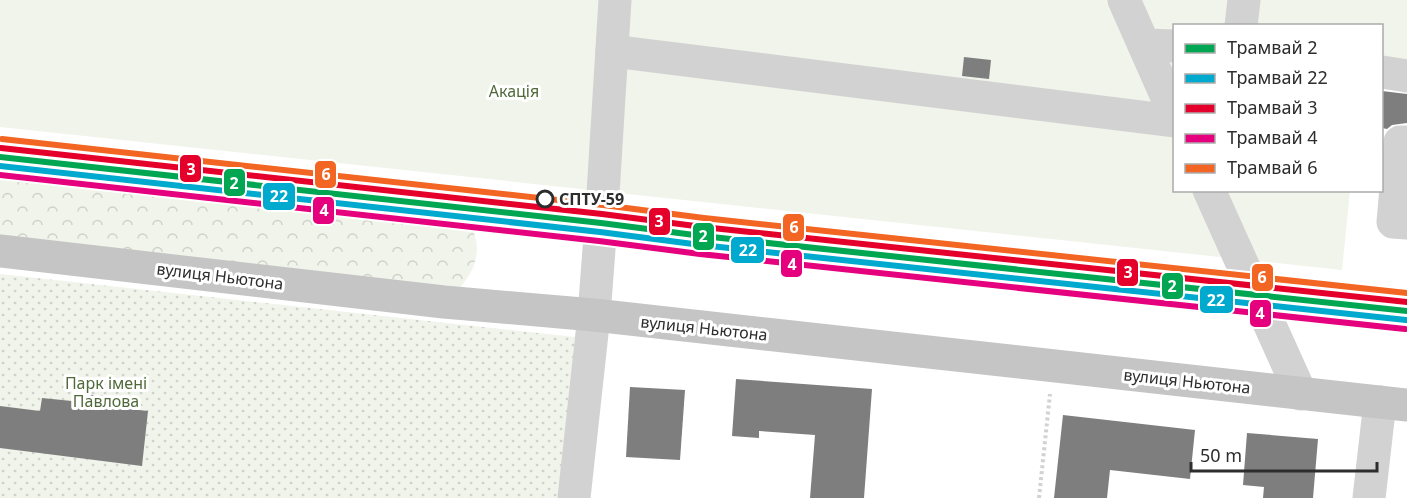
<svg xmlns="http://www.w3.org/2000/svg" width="1407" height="498" font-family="'Noto Sans',sans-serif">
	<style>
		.forest { fill: url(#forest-crowns) }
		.park { fill: url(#park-dots) }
		.garden { fill: #f0f4eb }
		.building { fill: #7e7e7e }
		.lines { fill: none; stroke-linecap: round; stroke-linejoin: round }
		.path { stroke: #d2d2d2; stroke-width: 4; stroke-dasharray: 3 3; stroke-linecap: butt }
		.minor { stroke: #d2d2d2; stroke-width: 33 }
		.major { stroke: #c5c5c5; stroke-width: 33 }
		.tram-1-casing { stroke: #fff; stroke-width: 10 }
		.tram-2-casing { stroke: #fff; stroke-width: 10 }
		.tram-3-casing { stroke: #fff; stroke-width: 10 }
		.tram-4-casing { stroke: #fff; stroke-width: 10 }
		.tram-5-casing { stroke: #fff; stroke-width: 10 }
		.tram-1 { stroke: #00a651; stroke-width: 6 }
		.tram-2 { stroke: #00a9ce; stroke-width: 6 }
		.tram-3 { stroke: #e4002b; stroke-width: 6 }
		.tram-4 { stroke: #e5007d; stroke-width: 6 }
		.tram-5 { stroke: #f26522; stroke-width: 6 }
		.stop-dot { fill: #fff; stroke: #2d2d2d; stroke-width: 3 }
		.labels { text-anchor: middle; stroke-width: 6; stroke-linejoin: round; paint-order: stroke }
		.park-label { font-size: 16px; fill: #506939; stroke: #fff }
		.stop-label { font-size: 16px; font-weight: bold; fill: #2d2d2d; stroke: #fff; text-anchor: start }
		.street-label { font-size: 16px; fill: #2d2d2d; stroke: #fff }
		.line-badge { stroke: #fff; stroke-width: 2 }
		.badge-label { font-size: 16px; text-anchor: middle; font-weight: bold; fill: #fff }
	</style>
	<defs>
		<pattern id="forest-crowns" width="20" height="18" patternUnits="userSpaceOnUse" patternTransform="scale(1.5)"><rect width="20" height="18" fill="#f0f4eb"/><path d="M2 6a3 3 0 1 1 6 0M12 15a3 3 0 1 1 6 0" fill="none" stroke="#ced2ca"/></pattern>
		<pattern id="park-dots" width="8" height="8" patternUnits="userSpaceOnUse" patternTransform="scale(1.5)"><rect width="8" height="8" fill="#f0f4eb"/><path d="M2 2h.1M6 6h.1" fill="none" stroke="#ced2ca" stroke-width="1.8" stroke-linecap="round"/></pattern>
	</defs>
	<rect width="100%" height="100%" fill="#fff"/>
	<path class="forest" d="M0,171L468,221C484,247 477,269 457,291L0,237Z"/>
	<polygon class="park" points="0,274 575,337 558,498 0,498"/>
	<polygon class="garden" points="0,0 1407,0 1407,80 1382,78 1382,26 1174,26 1174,190 1350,191 1342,270 0,127"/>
	<g class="building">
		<polygon points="964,57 991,60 989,79 962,76"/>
		<polygon points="1382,91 1407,94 1407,123 1392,125 1387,129 1382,128"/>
		<polygon points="736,379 872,389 864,498 810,498 815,435 759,431 759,438 732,436"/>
		<polygon points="630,387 685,390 680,460 626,457"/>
		<polygon points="82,394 105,396 103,406 148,411 142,466 0,448 0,406 40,411 42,398 82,402"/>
		<polygon points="1063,415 1195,430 1190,479 1110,470 1107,498 1054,498"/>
		<polygon points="1247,433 1318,439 1313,498 1263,498 1264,487 1243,485"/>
	</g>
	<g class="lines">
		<polyline class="path" points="1039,498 1050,394"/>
		<g class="minor">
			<polyline points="1124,0 1174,113"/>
			<polyline points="1241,26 1244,0"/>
			<polyline points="1144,45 1174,46"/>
			<polyline points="612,51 1174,121"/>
			<polyline points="1382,72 1407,76"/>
			<polyline points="1407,142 1400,142 1393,222 1407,223"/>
			<polyline points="1209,190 1301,394"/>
			<polyline points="574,498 594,315 602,210 615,0"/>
			<polyline points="1369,498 1380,402"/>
		</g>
		<polyline class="major" points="0,251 444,302 594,315 1407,405"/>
		<defs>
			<polyline id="tram-1" points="0,157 601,223 702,236 1407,311"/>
			<polyline id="tram-2" points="0,166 600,232 701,245 1406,320"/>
			<polyline id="tram-3" points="1,148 602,214 703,227 1407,302"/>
			<polyline id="tram-4" points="0,175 599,241 700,254 1405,329"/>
			<polyline id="tram-5" points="2,139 603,205 704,218 1407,293"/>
		</defs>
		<use href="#tram-1" class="tram-1-casing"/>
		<use href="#tram-2" class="tram-2-casing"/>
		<use href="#tram-3" class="tram-3-casing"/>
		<use href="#tram-4" class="tram-4-casing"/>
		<use href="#tram-5" class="tram-5-casing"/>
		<use href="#tram-1" class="tram-1"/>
		<use href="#tram-2" class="tram-2"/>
		<use href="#tram-3" class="tram-3"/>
		<use href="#tram-4" class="tram-4"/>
		<use href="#tram-5" class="tram-5"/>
	</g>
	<circle class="stop-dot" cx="545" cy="199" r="8"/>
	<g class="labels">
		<g class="park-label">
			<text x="514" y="97">Акація</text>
			<text x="106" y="389">Парк імені<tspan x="106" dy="18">Павлова</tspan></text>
		</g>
		<g class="stop-label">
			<text x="559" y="205">СПТУ-59</text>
		</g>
		<g class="street-label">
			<text transform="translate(220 276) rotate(7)" y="6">вулиця Ньютона</text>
			<text transform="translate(704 328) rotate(6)" y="6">вулиця Ньютона</text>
			<text transform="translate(1187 381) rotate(6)" y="6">вулиця Ньютона</text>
		</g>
	</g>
	<g class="line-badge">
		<rect x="179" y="154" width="23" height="29" rx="6" fill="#e4002b"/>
		<rect x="314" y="160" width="23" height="29" rx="6" fill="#f26522"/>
		<rect x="223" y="168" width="23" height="29" rx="6" fill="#00a651"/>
		<rect x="262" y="182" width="34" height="29" rx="6" fill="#00a9ce"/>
		<rect x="312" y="196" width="23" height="29" rx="6" fill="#e5007d"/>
		<rect x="648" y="207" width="23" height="29" rx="6" fill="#e4002b"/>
		<rect x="782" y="213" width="23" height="29" rx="6" fill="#f26522"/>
		<rect x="692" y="222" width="23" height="29" rx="6" fill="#00a651"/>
		<rect x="730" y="236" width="35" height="28" rx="6" fill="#00a9ce"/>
		<rect x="780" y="249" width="23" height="29" rx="6" fill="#e5007d"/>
		<rect x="1116" y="258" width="23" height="29" rx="6" fill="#e4002b"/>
		<rect x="1251" y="263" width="23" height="29" rx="6" fill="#f26522"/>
		<rect x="1161" y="272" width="23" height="28" rx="6" fill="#00a651"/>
		<rect x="1199" y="285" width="35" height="29" rx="6" fill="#00a9ce"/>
		<rect x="1249" y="299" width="23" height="29" rx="6" fill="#e5007d"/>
	</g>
	<g class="badge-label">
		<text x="191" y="175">3</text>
		<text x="326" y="180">6</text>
		<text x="234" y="189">2</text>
		<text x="279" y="202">22</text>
		<text x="324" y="216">4</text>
		<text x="659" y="227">3</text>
		<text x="794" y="233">6</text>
		<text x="703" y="242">2</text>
		<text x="748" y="256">22</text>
		<text x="792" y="270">4</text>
		<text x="1128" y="278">3</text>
		<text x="1262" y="283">6</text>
		<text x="1172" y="292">2</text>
		<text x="1216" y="306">22</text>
		<text x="1260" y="319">4</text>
	</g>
	<rect x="1173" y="24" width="210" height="168" fill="#ffffff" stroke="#ababab" stroke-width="1.5"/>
	<rect x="1185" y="44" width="30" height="9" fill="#00a651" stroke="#ababab" stroke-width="1.5"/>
	<text x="1227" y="54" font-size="18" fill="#2d2d2d">Трамвай 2</text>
	<rect x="1185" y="74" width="30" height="9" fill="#00a9ce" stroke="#ababab" stroke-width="1.5"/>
	<text x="1227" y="84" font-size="18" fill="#2d2d2d">Трамвай 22</text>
	<rect x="1185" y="104" width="30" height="9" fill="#e4002b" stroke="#ababab" stroke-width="1.5"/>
	<text x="1227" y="114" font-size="18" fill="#2d2d2d">Трамвай 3</text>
	<rect x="1185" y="134" width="30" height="9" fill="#e5007d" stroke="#ababab" stroke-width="1.5"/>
	<text x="1227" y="144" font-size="18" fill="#2d2d2d">Трамвай 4</text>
	<rect x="1185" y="164" width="30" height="9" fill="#f26522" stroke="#ababab" stroke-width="1.5"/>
	<text x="1227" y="174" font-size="18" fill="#2d2d2d">Трамвай 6</text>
	<path d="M1191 462v9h186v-9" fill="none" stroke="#2d2d2d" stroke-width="3"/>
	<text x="1200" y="462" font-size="18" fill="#2d2d2d" stroke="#ffffff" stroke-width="4.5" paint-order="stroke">50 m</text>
</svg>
